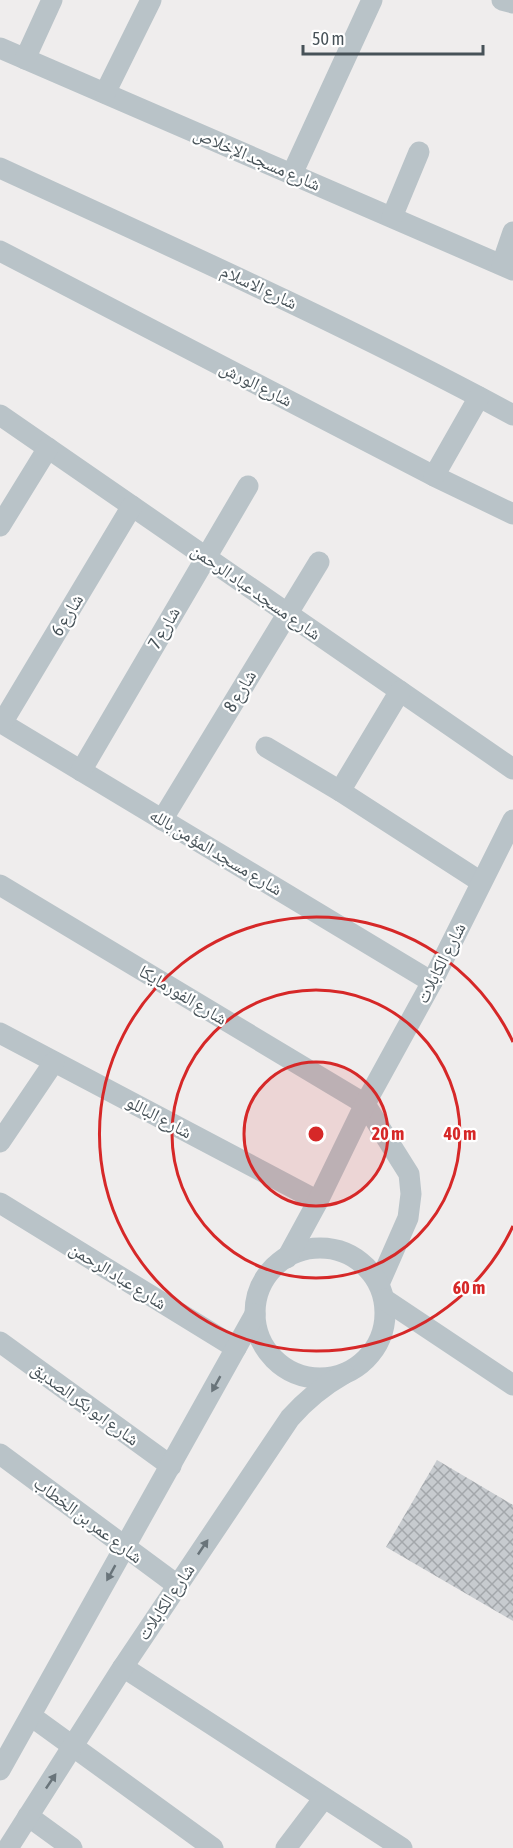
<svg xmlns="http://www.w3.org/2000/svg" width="513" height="1848" font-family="'Asap Condensed','Noto Naskh Arabic',sans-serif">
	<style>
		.building { fill: url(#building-cross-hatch) }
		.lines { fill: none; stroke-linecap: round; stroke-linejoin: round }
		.street { stroke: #b9c3c8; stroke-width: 21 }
		.oneway { fill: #69747a }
		.ring { fill: none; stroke: #d62828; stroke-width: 3 }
		.labels { text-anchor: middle; stroke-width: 4.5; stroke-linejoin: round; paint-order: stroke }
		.street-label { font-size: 18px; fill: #475258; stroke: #fff }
		.centre { fill: #d62828; stroke: #fff; stroke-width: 3 }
		.ring-label { font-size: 18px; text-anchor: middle; font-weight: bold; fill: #d62828; stroke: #fff; stroke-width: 4.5; stroke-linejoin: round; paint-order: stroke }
	</style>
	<defs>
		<pattern id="building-cross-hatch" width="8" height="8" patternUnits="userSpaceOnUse" patternTransform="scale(1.5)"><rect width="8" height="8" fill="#c7cbcf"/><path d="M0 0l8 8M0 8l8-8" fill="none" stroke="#a3a7ab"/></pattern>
	</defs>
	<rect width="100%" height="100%" fill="#efeded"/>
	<polygon class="building" points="437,1460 513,1505 513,1621 386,1547"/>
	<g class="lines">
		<g class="street">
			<polyline points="502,0 513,3"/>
			<polyline points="0,48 513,270"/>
			<polyline points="25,59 52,0"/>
			<polyline points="105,93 151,0"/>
			<path d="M0,168C172,247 346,325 513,415"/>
			<polyline points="292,174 372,0"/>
			<polyline points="392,217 419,152"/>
			<polyline points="0,251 434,476 513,514"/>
			<polyline points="502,264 513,232"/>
			<polyline points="0,415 513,769"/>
			<polyline points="434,476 479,397"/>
			<polyline points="0,526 48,448"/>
			<polyline points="0,722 432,982"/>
			<polyline points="2,723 132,506"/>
			<polyline points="266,747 340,791 481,882"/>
			<polyline points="81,771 248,486"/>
			<polyline points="340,791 400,691"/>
			<polyline points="162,820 319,562"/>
			<polyline points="0,885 365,1104 409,1174 411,1194 408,1218 379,1284"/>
			<polyline points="0,1033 318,1201"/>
			<polyline points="0,1142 54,1062"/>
			<polyline points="0,1203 236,1348"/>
			<circle cx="320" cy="1313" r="65"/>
			<polyline points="287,1258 318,1201 365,1104 432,982 513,820"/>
			<polyline points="384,1299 513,1385"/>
			<polyline points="0,1342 171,1466"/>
			<polyline points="0,1454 177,1585"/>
			<polyline points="123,1667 402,1848"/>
			<polyline points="31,1716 213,1848"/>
			<polyline points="0,1770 255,1314"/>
			<polyline points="28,1816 72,1848"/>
			<path d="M8,1848L123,1667L290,1418C306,1400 323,1386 344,1374"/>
			<polyline points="286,1848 324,1798"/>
		</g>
	</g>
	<defs><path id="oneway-solid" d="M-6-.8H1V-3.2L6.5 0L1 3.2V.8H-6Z" transform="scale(1.5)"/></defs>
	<g class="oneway">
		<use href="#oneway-solid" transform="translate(216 1384) rotate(119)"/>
		<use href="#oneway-solid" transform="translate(203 1547) rotate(-56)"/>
		<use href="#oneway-solid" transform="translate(111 1573) rotate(119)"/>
		<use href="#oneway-solid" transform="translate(51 1781) rotate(-56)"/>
	</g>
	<circle cx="316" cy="1134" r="72" fill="#d62828" fill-opacity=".12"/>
	<g class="ring">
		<circle cx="316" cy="1134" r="72"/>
		<circle cx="316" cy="1134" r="144"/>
		<path d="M513 1226A217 217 0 1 1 513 1042"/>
	</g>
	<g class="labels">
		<g class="street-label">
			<text transform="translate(257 159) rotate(23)" y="6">شارع مسجد الإخلاص</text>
			<text transform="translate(259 287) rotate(25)" y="6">شارع الاسلام</text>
			<text transform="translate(256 384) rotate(27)" y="6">شارع الورش</text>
			<text transform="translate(256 592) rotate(35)" y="6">شارع مسجد عباد الرحمن</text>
			<text transform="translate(67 615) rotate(-59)" y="6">شارع 6</text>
			<text transform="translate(164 628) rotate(-60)" y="6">شارع 7</text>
			<text transform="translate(240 691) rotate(-59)" y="6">شارع 8</text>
			<text transform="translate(216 852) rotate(31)" y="6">شارع مسجد المؤمن بالله</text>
			<text transform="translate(441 963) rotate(-63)" y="6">شارع الكابلات</text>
			<text transform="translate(183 995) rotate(31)" y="6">شارع الفورمايكا</text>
			<text transform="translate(159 1117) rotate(28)" y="6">شارع الباللو</text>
			<text transform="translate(118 1276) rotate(32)" y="6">شارع عباد الرحمن</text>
			<text transform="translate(85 1404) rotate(36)" y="6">شارع ابو بكر الصديق</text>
			<text transform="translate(88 1520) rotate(37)" y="6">شارع عمر بن الخطاب</text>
			<text transform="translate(166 1602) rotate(-56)" y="6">شارع الكابلات</text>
		</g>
	</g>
	<circle cx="316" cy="1134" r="9" class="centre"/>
	<g class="ring-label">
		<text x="388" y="1140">20 m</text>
		<text x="460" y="1140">40 m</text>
		<text x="469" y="1294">60 m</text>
	</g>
	<path d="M303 45v9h180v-9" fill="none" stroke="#475258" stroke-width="3"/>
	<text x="312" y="45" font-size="18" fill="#475258" stroke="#ffffff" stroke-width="4.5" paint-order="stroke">50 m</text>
</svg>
